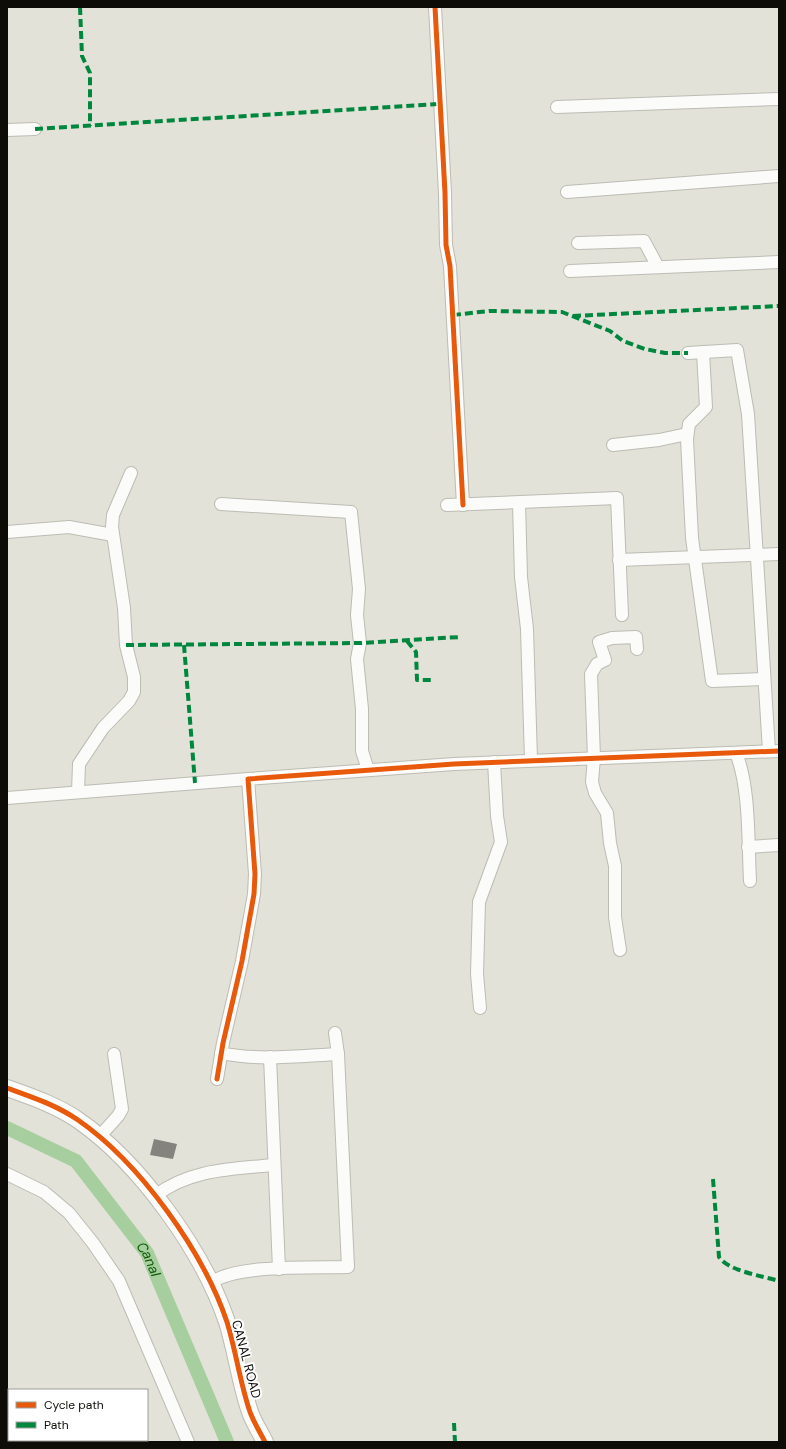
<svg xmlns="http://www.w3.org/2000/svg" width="786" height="1449" font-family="'DM Sans',sans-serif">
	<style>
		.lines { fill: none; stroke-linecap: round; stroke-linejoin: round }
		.canal { stroke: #a7ce9f; stroke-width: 14 }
		.building { fill: #84837d }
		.minor-casing { stroke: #bcbcb4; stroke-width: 14 }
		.tertiary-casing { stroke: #bcbcb4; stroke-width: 18 }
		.minor { stroke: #fbfbf9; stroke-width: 12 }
		.tertiary { stroke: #fbfbf9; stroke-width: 16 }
		.quiet { stroke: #00873e; stroke-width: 4; stroke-dasharray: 8 4; stroke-linecap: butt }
		.cycleway-casing { stroke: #fff; stroke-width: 8 }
		.cycleway { stroke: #e8590c; stroke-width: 5 }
		.labels { text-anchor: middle; stroke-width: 4; stroke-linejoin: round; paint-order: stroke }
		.street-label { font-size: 13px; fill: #0d0c07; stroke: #fff }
		.water-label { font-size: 14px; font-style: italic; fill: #0f5c08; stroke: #fff }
	</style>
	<rect width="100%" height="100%" fill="#e2e2d8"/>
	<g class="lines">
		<path class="canal" id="s1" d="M7,1128L76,1161L147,1253L227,1442"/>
	</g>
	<polygon class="building" points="154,1139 177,1144 173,1159 150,1155"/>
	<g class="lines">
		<defs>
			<g id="minor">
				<polyline points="435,7 445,193 446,245 450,266 463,505"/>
				<polyline points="557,107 779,99"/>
				<polyline points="7,130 35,129"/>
				<polyline points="567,192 779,176"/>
				<polyline points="578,243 644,241 658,267"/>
				<polyline points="570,271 779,262"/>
				<polyline points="703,352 706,407 689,424 687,439 692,538 712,681 764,679"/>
				<polyline points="688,353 737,350 748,414 769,751"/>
				<polyline points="613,445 659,440 687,434"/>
				<polyline points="519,503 521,577 527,629 531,760"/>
				<polyline points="221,504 351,512 359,589 357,615 360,643 357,659 362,709 362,751 368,770"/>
				<polyline points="447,505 617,498 622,615"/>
				<polyline points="7,532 69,527 113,535"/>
				<polyline points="619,560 779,554"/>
				<path d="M736,753C750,787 748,843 750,881"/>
				<polyline points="78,792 79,764 103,728 129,701 134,692 134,677 126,645 124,608 112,527 113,515 131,473"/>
				<polyline points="7,798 248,779"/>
				<polyline points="748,847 779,845"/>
				<polyline points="620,950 615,917 615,866 610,843 607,813 595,793 592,782 594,758 591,674 597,664 605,660 599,642 612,638 636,637 637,649"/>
				<polyline points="480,1008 477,974 479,902 501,842 497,816 494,762"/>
				<path d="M221,1053C259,1061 299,1056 338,1054L335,1033"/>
				<polyline points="270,1057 279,1269"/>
				<polyline points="217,1079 223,1043 242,961 254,894 255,874 248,779 454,764 779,751"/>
				<polyline points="100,1136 118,1116 122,1109 114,1054"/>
				<polyline points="7,1174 44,1192 69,1213 93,1243 119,1281 188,1442"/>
				<path d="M155,1196C190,1169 232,1169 274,1165"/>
				<path d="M211,1283C235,1264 316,1268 348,1267L338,1054"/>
			</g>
			<path id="tertiary" d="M7,1088C32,1097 56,1105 78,1120C140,1163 203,1251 227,1322C236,1351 240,1383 250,1412C254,1423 260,1432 265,1442"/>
		</defs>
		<use href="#minor" class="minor-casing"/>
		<use href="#tertiary" class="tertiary-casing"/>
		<use href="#minor" class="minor"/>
		<use href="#tertiary" class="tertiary"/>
		<g class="quiet">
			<polyline points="80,7 82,56 90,73 90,126"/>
			<polyline points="35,129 439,104"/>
			<polyline points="453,315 489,311 562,312 610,331 623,341 645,349 665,353 688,353"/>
			<polyline points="573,316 779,306"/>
			<polyline points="407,641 416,652 417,680 433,680"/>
			<polyline points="126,645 360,643 460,637"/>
			<polyline points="184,645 195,783"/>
			<path d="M713,1179L719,1257C728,1271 763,1276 779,1281"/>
			<polyline points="454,1423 455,1442"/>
		</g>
		<defs>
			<g id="cycleway">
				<polyline points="435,7 445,193 446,245 450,266 463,505"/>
				<polyline points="217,1079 223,1043 242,961 254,894 255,874 248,779 454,764 779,751"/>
				<path d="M7,1088C32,1097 56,1105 78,1120C140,1163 203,1251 227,1322C236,1351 240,1383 250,1412C254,1423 260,1432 265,1442"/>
			</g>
		</defs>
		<use href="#cycleway" class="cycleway-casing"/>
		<use href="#cycleway" class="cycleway"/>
	</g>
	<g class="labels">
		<g class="street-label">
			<text transform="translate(247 1359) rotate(75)" y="5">CANAL ROAD</text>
		</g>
		<g class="water-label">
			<text dy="5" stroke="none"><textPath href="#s1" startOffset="199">Canal</textPath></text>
		</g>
	</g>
	<rect width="786" height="1449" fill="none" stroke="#0d0c07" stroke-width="16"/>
	<rect x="8" y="1389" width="140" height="52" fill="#ffffff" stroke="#9e9e9c"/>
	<rect x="16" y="1402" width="20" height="6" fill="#e8590c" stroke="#9e9e9c"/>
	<text x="44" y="1409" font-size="12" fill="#0d0c07">Cycle path</text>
	<rect x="16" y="1422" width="20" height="6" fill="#00873e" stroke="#9e9e9c"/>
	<text x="44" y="1429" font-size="12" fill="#0d0c07">Path</text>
</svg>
